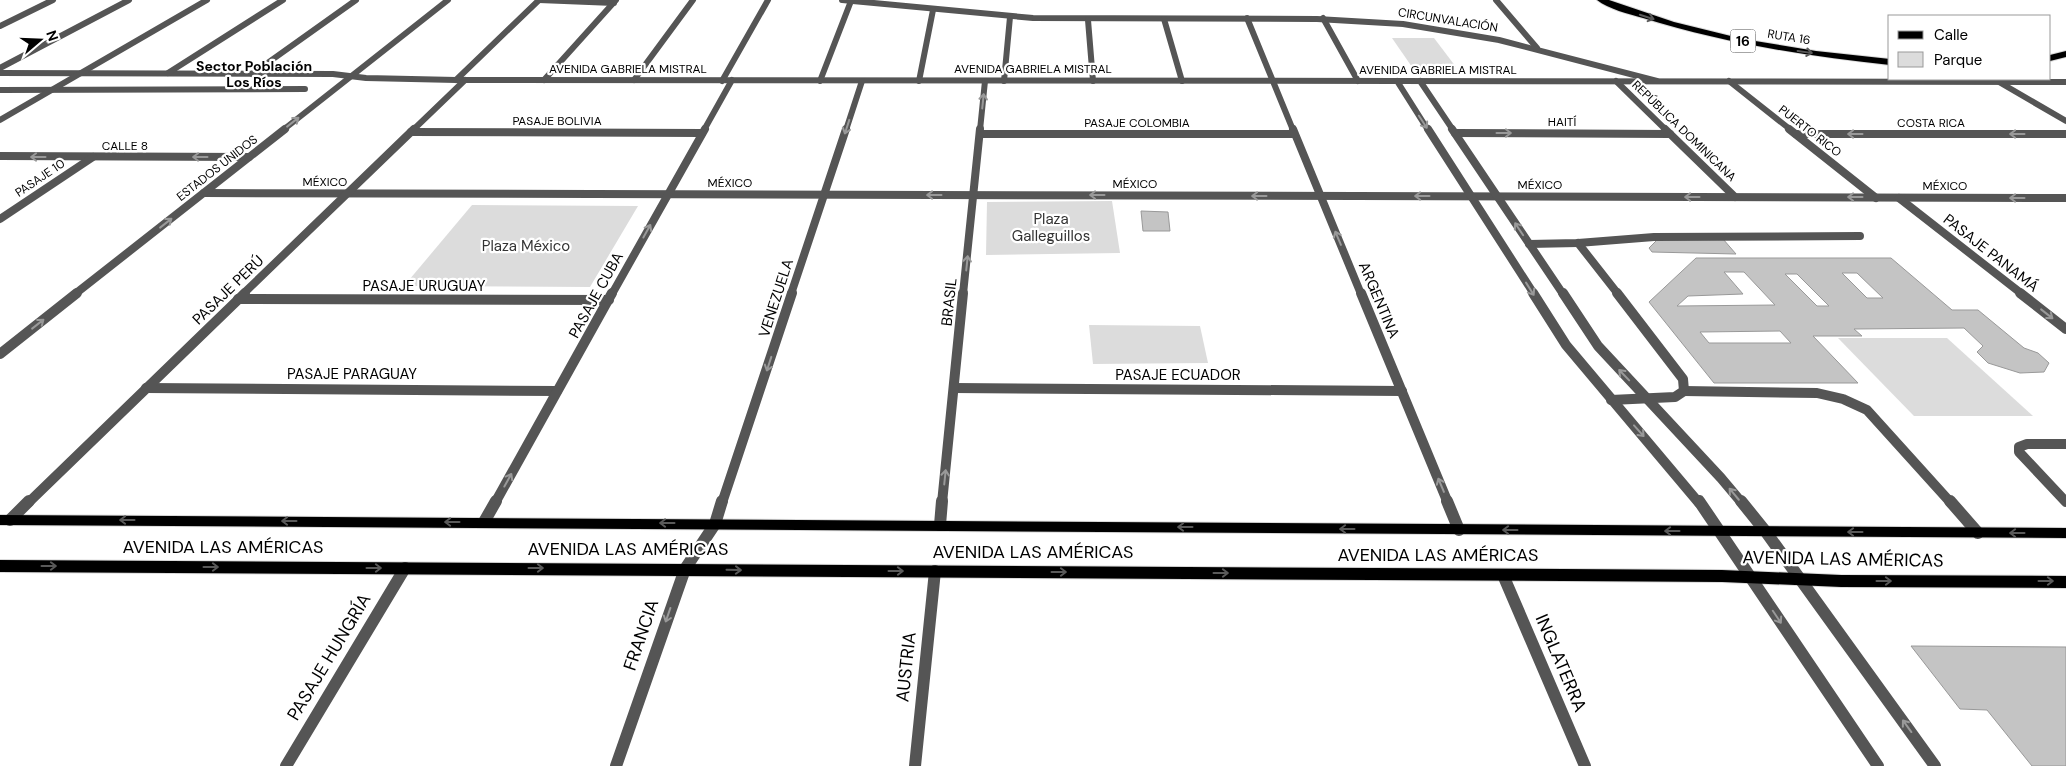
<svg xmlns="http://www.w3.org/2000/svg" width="2066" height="766" font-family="'DM Sans',sans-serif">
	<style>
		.green { fill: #dcdcdc }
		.building { fill: #c4c4c4; stroke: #999; fill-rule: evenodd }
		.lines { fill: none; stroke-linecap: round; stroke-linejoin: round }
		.primary-casing { stroke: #dbdbdb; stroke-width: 2 }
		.motorway-casing { stroke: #dbdbdb; stroke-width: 2 }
		.service-far3 { stroke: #555; stroke-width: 6 }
		.service-far2 { stroke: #555; stroke-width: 8 }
		.service-far1 { stroke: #555; stroke-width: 10 }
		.service { stroke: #555; stroke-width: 12 }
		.minor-far3 { stroke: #555; stroke-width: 6 }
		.minor-far2 { stroke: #555; stroke-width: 8 }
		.minor-far1 { stroke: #555; stroke-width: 10 }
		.minor { stroke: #555; stroke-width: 12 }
		.tertiary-far3 { stroke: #555; stroke-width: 6 }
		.tertiary-far2 { stroke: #555; stroke-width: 8 }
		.tertiary-far1 { stroke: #555; stroke-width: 10 }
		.tertiary { stroke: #555; stroke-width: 12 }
		.primary { fill: #000; fill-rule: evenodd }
		.motorway { fill: #000; fill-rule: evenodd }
		.oneway { stroke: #595959 }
		.oneway2 { stroke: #999 }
		.labels { text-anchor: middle; stroke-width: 4.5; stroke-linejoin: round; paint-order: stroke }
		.far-street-label { font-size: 12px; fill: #000; stroke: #fff }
		.shield { fill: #fff; stroke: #4c4c4c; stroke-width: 1 }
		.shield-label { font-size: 14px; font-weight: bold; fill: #000 }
		.far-neighbourhood-label { font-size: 14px; font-weight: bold; fill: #000; stroke: #fff }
		.park-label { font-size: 15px; fill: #333; stroke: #fff }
		.street-label { font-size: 15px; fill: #000; stroke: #fff }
		.near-street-label { font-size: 18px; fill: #000; stroke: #fff }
	</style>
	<rect width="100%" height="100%" fill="#fff"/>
	<g class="green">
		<polygon points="1392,38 1434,38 1456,67 1412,67"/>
		<polygon points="1112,201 1120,253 986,255 987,202"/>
		<polygon points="472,205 638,206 590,287 404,286"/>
		<polygon points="1089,325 1200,326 1208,363 1093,364"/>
		<polygon points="1838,338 1947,338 2033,416 1914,416"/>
	</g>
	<g class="building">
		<polygon points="1141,211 1168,212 1170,231 1143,231"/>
		<polygon points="1659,238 1723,239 1736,254 1652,252 1649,248"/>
		<path d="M1696,258H1891L1952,310H1978L2024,348L2038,353L2049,363L2044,372L2020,373L1988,363L1977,352L1983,346L1964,328L1854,329L1862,336H1813L1858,383H1714L1649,302ZM1724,272H1744L1775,305L1677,306L1688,296L1743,294ZM1842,273H1857L1883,298H1867ZM1785,274H1797L1829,306H1817ZM1780,331L1791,343H1709L1700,332Z"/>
		<polygon points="1911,646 2066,647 2066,766 2032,766 1987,710 1960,709"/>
	</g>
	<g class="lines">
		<defs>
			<g id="primary">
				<polygon points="0,515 2066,528 2066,538 0,525"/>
				<polygon points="0,560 1722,570 1841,575 2066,576 2066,588 1841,587 1722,582 0,572"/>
			</g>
			<g id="motorway">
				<path d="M1597,0H1609L1674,22L1743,39L1816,51L1890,59V65C1806,56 1723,43 1643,18C1629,14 1608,9 1597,0Z"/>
				<polygon points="2066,51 2066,57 2050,61 2050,55"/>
			</g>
		</defs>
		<use href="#primary" class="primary-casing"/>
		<use href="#motorway" class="motorway-casing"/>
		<g class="service-far3">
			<polyline points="1496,0 1537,48"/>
			<polyline points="0,90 305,89"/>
		</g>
		<g class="service-far2">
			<polyline points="1578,243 1618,294"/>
			<polyline points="1529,244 1578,243 1654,237 1860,236"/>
		</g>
		<g class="service-far1">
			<polyline points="1684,391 1817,393 1843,399 1867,410 1951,503"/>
			<polyline points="1611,400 1675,397 1684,391 1683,379 1617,293"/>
			<polyline points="2066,444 2027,444 2019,447 2019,452 2066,502"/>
		</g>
		<polyline class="service" points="1950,501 1978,533"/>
		<g class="minor-far3">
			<polyline points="539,0 614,3"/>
			<polyline points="842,0 1033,18 1317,19 1403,24 1499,40 1657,81"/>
			<polyline points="1247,18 1293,130"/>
			<polyline points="1323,18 1358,81"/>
			<polyline points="1164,19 1182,81"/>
			<polyline points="1088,20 1093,81"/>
			<polyline points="0,26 53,0"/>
			<polyline points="0,68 129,0"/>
			<polyline points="0,73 333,74 366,78 456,80 1397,81"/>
			<polyline points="168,73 283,0"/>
			<polyline points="252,74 356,0"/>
			<polyline points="456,80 539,0"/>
			<polyline points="544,80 616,0"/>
			<polyline points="634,80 693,0"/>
			<polyline points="722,81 768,0"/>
			<polyline points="820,81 851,1"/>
			<polyline points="919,81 933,10"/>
			<polyline points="1004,81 1010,17"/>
			<polyline points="1616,81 1666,130"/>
			<polyline points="1729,81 1791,130"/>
			<polyline points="1999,82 2066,121"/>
			<polyline points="0,120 207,0"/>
			<polyline points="283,130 448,0"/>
			<polyline points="413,130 465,80"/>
			<polyline points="704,130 732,80"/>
			<polyline points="846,130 862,81"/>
			<polyline points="980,130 985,81"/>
		</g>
		<g class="minor-far2">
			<polyline points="1293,129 1361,294"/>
			<polyline points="1665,129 1735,197"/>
			<polyline points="1789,129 1876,198"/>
			<polyline points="411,132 702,133"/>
			<polyline points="1455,133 1670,134"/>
			<polyline points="980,134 1294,134"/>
			<polyline points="1796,134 2066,134"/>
			<polyline points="0,156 249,157"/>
			<polyline points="204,193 2066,198"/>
			<polyline points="1899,198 2022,294"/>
			<polyline points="0,219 93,157"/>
			<polyline points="75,294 285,129"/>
			<polyline points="243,294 414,129"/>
			<polyline points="612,294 705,129"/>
			<polyline points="791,294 846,129"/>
			<polyline points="963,294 980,129"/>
		</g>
		<g class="minor-far1">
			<polyline points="1361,293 1448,503"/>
			<polyline points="2020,293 2066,329"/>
			<polyline points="238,299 609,300"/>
			<polyline points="0,354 77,293"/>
			<polyline points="146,388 557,391"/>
			<polyline points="954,388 1402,391"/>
			<polyline points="28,503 245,293"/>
			<polyline points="495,503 612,293"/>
			<polyline points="722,503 792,293"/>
			<polyline points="942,503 963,293"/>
		</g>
		<g class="minor">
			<polyline points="1447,501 1459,530"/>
			<polyline points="10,520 29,501"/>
			<polyline points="484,522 496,501"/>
			<polyline points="940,525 942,501"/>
			<polyline points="1503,575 1585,766"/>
			<polyline points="286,766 405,568"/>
			<polyline points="616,766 685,569 715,524 722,501"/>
			<polyline points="915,766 935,571"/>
		</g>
		<g class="tertiary-far3">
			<polyline points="1397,81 1428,130"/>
			<polyline points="1397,81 2066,82"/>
			<polyline points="1420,81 1453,130"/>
		</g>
		<g class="tertiary-far2">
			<polyline points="1428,129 1534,294"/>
			<polyline points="1452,129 1563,294"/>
		</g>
		<g class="tertiary-far1">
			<polyline points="1533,293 1566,345 1699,503"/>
			<polyline points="1563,293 1598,346 1721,478 1742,503"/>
		</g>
		<g class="tertiary">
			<polyline points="1699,501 1878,766"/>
			<polyline points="1741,501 1766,532 1935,766"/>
		</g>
		<use href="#primary" class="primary"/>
		<use href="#motorway" class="motorway"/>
	</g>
	<defs><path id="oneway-shaft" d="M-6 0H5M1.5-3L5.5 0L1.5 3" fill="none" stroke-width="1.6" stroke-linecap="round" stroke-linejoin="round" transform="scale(1.25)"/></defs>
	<g class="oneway">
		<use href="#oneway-shaft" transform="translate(1647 17) rotate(18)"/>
		<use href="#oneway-shaft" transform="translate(1805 52) rotate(8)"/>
		<use href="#oneway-shaft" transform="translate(127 520) rotate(-180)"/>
		<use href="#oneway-shaft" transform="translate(289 521) rotate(-180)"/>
		<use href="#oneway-shaft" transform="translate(452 522) rotate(-180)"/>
		<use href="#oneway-shaft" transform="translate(667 523) rotate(-180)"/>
		<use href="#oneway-shaft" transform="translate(1185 527) rotate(-180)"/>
		<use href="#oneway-shaft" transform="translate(1347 529) rotate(-180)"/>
		<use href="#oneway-shaft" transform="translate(1510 530) rotate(-180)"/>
		<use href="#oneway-shaft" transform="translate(1672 531) rotate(-180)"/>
		<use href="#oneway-shaft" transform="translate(1855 532) rotate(-180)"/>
		<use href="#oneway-shaft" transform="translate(2017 533) rotate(-180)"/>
		<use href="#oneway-shaft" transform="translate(49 566)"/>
		<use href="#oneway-shaft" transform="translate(211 567)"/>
		<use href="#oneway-shaft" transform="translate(374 568)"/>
		<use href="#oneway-shaft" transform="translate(536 568)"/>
		<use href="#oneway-shaft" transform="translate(734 570) rotate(1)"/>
		<use href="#oneway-shaft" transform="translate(896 571)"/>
		<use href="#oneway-shaft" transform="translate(1059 572)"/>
		<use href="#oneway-shaft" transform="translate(1221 573)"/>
		<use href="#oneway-shaft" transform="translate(1884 581)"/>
		<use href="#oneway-shaft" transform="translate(2046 581)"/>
	</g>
	<g class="oneway2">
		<use href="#oneway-shaft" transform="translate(983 101) rotate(-84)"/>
		<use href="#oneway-shaft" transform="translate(293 122) rotate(-38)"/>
		<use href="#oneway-shaft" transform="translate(1423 122) rotate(57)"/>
		<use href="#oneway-shaft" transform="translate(847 127) rotate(108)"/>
		<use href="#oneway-shaft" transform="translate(1504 133)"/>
		<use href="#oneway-shaft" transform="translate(1855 134) rotate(180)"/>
		<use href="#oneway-shaft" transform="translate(2017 134) rotate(180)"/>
		<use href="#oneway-shaft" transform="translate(38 157) rotate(-180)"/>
		<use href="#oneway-shaft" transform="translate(200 157) rotate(-180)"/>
		<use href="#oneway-shaft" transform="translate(934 195) rotate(-180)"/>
		<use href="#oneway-shaft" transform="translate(1097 195) rotate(-180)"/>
		<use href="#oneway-shaft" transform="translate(1259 196) rotate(-180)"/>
		<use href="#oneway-shaft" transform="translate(1422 196) rotate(-180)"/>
		<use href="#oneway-shaft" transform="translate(1692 197) rotate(-180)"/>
		<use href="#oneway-shaft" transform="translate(1855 197) rotate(-180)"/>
		<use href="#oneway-shaft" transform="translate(2017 198) rotate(-180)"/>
		<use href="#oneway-shaft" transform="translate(166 223) rotate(-38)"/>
		<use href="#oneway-shaft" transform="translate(1519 229) rotate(-124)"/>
		<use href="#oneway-shaft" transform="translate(647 231) rotate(-61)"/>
		<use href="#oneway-shaft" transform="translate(1338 238) rotate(-113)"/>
		<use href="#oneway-shaft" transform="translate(967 263) rotate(-84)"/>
		<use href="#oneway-shaft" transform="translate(1530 289) rotate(58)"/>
		<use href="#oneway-shaft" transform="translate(2047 314) rotate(38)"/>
		<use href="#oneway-shaft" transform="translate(38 324) rotate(-38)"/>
		<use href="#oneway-shaft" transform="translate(769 364) rotate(108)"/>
		<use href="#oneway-shaft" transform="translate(1624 375) rotate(-134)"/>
		<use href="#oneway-shaft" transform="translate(1639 431) rotate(48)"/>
		<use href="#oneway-shaft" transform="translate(945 477) rotate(-84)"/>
		<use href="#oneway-shaft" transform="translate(508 480) rotate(-61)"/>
		<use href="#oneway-shaft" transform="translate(1441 485) rotate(-113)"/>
		<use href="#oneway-shaft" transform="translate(1734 494) rotate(-130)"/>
		<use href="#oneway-shaft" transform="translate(668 615) rotate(109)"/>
		<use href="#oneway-shaft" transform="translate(1777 617) rotate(56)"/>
		<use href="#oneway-shaft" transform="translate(1907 726) rotate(-126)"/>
	</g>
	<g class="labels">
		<g class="far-street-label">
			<text transform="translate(1448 20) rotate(9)" y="4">CIRCUNVALACIÓN</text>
			<text transform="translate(1789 37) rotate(9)" y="4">RUTA 16</text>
			<text x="628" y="73">AVENIDA GABRIELA MISTRAL</text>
			<text x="1033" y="73">AVENIDA GABRIELA MISTRAL</text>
			<text x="1438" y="74">AVENIDA GABRIELA MISTRAL</text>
			<text x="557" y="125">PASAJE BOLIVIA</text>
			<text x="1562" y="126">HAITÍ</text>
			<text x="1137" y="127">PASAJE COLOMBIA</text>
			<text x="1931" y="127">COSTA RICA</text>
			<text transform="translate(1684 131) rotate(44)" y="4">REPÚBLICA DOMINICANA</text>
			<text transform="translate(1810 131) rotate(38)" y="4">PUERTO RICO</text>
			<text x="125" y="150">CALLE 8</text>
			<text transform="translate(217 168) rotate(-38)" y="4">ESTADOS UNIDOS</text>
			<text transform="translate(40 178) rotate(-34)" y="4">PASAJE 10</text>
			<text x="325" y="186">MÉXICO</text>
			<text x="730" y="187">MÉXICO</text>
			<text x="1135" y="188">MÉXICO</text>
			<text x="1540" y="189">MÉXICO</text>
			<text x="1945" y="190">MÉXICO</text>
		</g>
		<rect class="shield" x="1730.5" y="29.5" width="25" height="23" rx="4"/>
		<g class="shield-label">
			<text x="1743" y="46">16</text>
		</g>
		<g class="far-neighbourhood-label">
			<text x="254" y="71">Sector Población<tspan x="254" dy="16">Los Ríos</tspan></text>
		</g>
		<g class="park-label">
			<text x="1051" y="224">Plaza<tspan x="1051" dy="17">Galleguillos</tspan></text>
			<text x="526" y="251">Plaza México</text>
		</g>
		<g class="street-label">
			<text transform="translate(1991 253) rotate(38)" y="5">PASAJE PANAMÁ</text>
			<text x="424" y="291">PASAJE URUGUAY</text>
			<text transform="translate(228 290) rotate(-44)" y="5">PASAJE PERÚ</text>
			<text transform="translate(596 295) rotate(-61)" y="5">PASAJE CUBA</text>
			<text transform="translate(776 298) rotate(-72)" y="5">VENEZUELA</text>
			<text transform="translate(1379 300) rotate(67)" y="5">ARGENTINA</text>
			<text transform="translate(949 302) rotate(-84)" y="5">BRASIL</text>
			<text x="352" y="379">PASAJE PARAGUAY</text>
			<text x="1178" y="380">PASAJE ECUADOR</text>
		</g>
		<g class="near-street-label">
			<text x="223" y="553">AVENIDA LAS AMÉRICAS</text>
			<text x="628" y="555">AVENIDA LAS AMÉRICAS</text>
			<text x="1033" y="558">AVENIDA LAS AMÉRICAS</text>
			<text x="1438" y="561">AVENIDA LAS AMÉRICAS</text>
			<text transform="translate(1843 559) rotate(1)" y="6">AVENIDA LAS AMÉRICAS</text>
			<text transform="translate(641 635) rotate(-71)" y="6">FRANCIA</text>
			<text transform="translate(329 657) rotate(-59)" y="6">PASAJE HUNGRÍA</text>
			<text transform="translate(1561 663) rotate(67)" y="6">INGLATERRA</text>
			<text transform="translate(906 667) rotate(-84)" y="6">AUSTRIA</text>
		</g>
	</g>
	<rect x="1888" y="15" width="162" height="65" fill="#ffffff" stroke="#999999"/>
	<rect x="1898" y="31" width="25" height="8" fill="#000000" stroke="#999999"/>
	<text x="1934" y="40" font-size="15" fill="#000000">Calle</text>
	<rect x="1898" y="52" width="25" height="15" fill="#dcdcdc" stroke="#999999"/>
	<text x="1934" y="65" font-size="15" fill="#000000">Parque</text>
	<g transform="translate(40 40) rotate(71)" stroke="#ffffff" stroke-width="4" paint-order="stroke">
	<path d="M0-4L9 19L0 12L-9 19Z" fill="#000000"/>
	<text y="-8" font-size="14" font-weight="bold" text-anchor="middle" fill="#000000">N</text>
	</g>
</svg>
